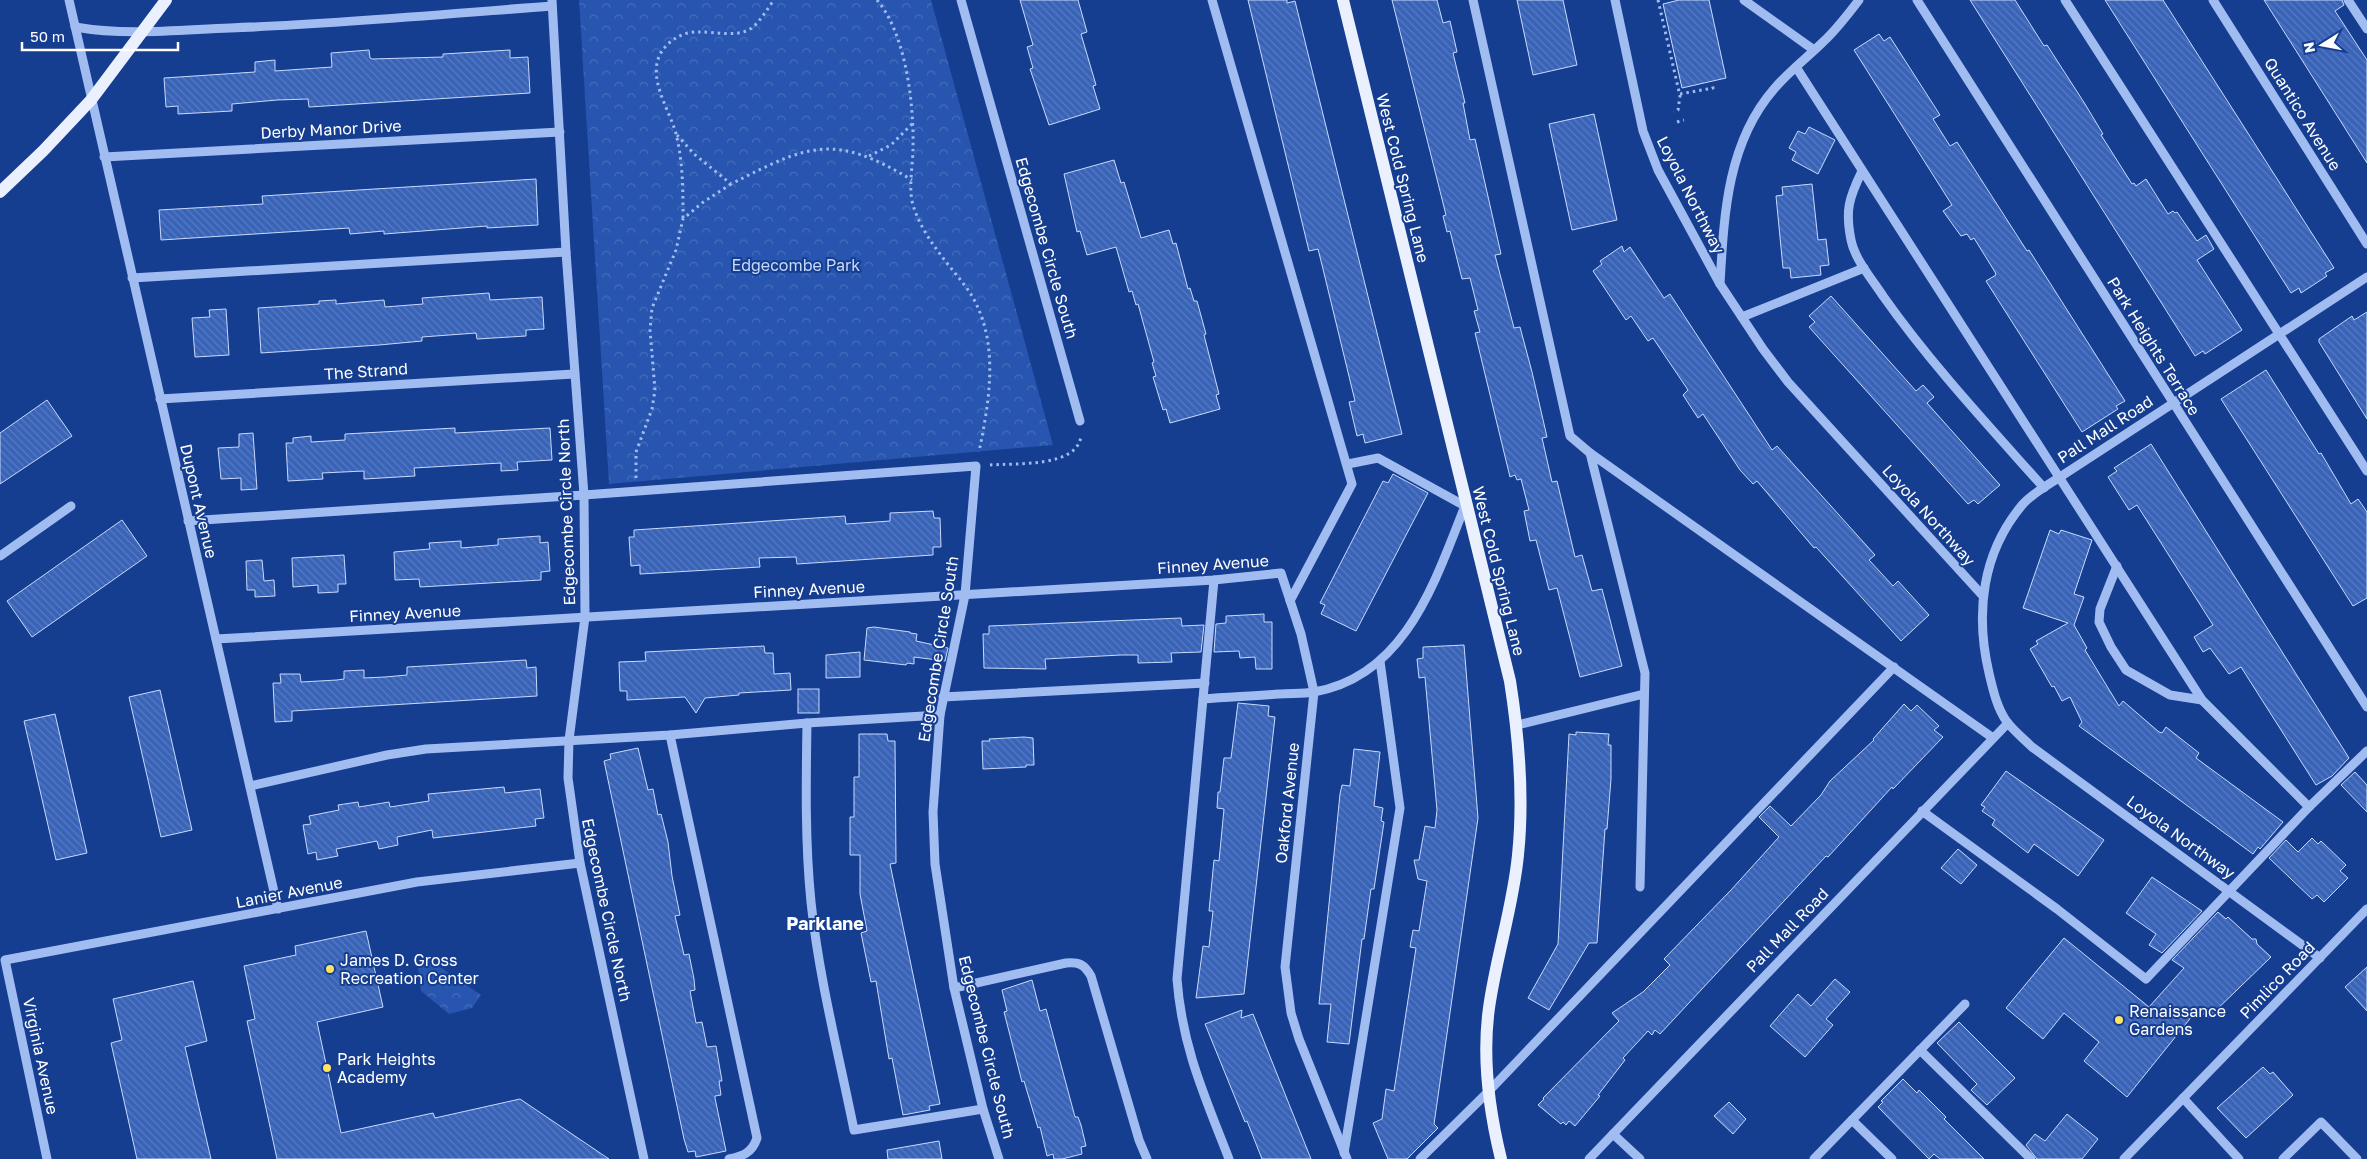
<svg xmlns="http://www.w3.org/2000/svg" width="2367" height="1159" font-family="'Golos Text',sans-serif">
	<style>
		.park { fill: url(#park-crowns) }
		.building { fill: url(#building-back-hatch); stroke: #c8dafc }
		.lines { fill: none; stroke-linecap: round; stroke-linejoin: round }
		.path { stroke: #a1bcf1; stroke-width: 3; stroke-dasharray: 2.5 4; stroke-linecap: butt }
		.minor { stroke: #a1bcf1; stroke-width: 9 }
		.major { stroke: #ebf0ff; stroke-width: 12 }
		.poi-dot { fill: #ffe361; stroke: #153d90; stroke-width: 2 }
		.labels { text-anchor: middle; stroke-width: 4; stroke-linejoin: round; paint-order: stroke }
		.street-label { font-size: 16px; fill: #fff; stroke: #153d90 }
		.park-label { font-size: 16px; fill: #c8dafc; stroke: #153d90 }
		.poi-label { font-size: 16px; fill: #fff; stroke: #153d90; text-anchor: start }
		.neighbourhood-label { font-size: 18px; font-weight: bold; fill: #fff; stroke: #153d90 }
	</style>
	<defs>
		<pattern id="park-crowns" width="20" height="18" patternUnits="userSpaceOnUse" patternTransform="scale(1.25)"><rect width="20" height="18" fill="#2755af"/><path d="M2 6a3 3 0 1 1 6 0M12 15a3 3 0 1 1 6 0" fill="none" stroke="#476ebb"/></pattern>
		<pattern id="building-back-hatch" width="6" height="6" patternUnits="userSpaceOnUse" patternTransform="scale(1.25)"><rect width="6" height="6" fill="#3963b7"/><path d="M-1 5l2 2M0 0l6 6M5-1l2 2" fill="none" stroke="#577ac2"/></pattern>
	</defs>
	<rect width="100%" height="100%" fill="#153d90"/>
	<g class="park">
		<polygon points="579,0 931,0 1053,445 609,484"/>
		<polygon points="424,956 481,995 472,1008 449,1014 421,991 418,967"/>
	</g>
	<g class="building">
		<polygon points="1020,0 1078,0 1087,32 1081,34 1096,85 1093,86 1100,109 1049,125 1030,69 1033,68 1027,47 1033,45"/>
		<polygon points="1248,0 1287,0 1287,3 1295,1 1402,434 1365,443 1363,434 1357,436 1349,402 1355,401 1322,265 1318,249 1309,251"/>
		<polygon points="1392,0 1437,0 1443,23 1450,21 1457,52 1453,53 1465,103 1463,103 1470,140 1475,139 1501,254 1495,255 1514,328 1520,327 1532,372 1547,437 1542,438 1552,482 1557,481 1575,557 1582,555 1592,591 1602,589 1622,666 1580,677 1557,588 1549,590 1536,540 1530,541 1524,511 1529,510 1521,479 1517,480 1515,475 1510,477 1475,333 1480,332 1474,311 1478,310 1470,278 1462,279 1450,231 1447,232 1443,216 1446,215"/>
		<polygon points="1517,0 1563,0 1577,65 1533,75"/>
		<polygon points="1679,0 1709,0 1726,78 1682,88 1663,4"/>
		<polygon points="1970,0 2015,0 2044,46 2047,45 2085,104 2103,134 2101,135 2132,184 2134,183 2136,186 2146,179 2168,214 2173,211 2175,213 2177,212 2197,241 2206,235 2214,249 2197,260 2242,330 2205,354 2203,351 2195,356"/>
		<polygon points="2105,0 2163,0 2334,268 2325,273 2327,276 2301,293 2299,288 2291,293"/>
		<polygon points="2264,0 2342,0 2344,5 2335,11 2367,60 2367,163"/>
		<polygon points="1879,34 1884,41 1890,37 1940,115 1933,119 1950,146 1957,142 2027,251 2029,250 2125,401 2116,406 2118,409 2082,432 1986,281 1996,275 1995,272 1974,238 1971,240 1967,234 1961,236 1943,211 1952,205 1854,50"/>
		<polygon points="369,50 370,58 372,59 443,57 443,54 510,50 510,58 528,57 530,93 309,107 308,99 277,100 232,104 232,111 178,114 178,106 166,107 164,78 255,72 255,62 275,60 275,71 332,67 331,53"/>
		<polygon points="1594,114 1617,220 1572,230 1549,124"/>
		<polygon points="1809,127 1835,140 1818,174 1792,160 1796,152 1789,148 1798,131 1805,134"/>
		<polygon points="1114,160 1121,183 1124,182 1141,238 1169,230 1173,244 1176,243 1188,289 1190,288 1194,301 1197,301 1206,334 1204,335 1219,394 1216,395 1220,409 1170,423 1166,409 1163,410 1153,377 1156,376 1152,363 1154,362 1138,304 1136,305 1132,291 1129,292 1116,247 1087,255 1080,231 1077,232 1064,174"/>
		<polygon points="536,179 538,225 487,228 487,226 384,234 384,231 350,234 349,228 161,240 159,210 263,204 262,196"/>
		<polygon points="1812,184 1818,240 1826,239 1829,265 1820,266 1821,275 1791,278 1790,268 1783,268 1776,196 1783,195 1782,187"/>
		<polygon points="1622,246 1624,252 1630,247 1664,298 1670,294 1772,450 1777,446 1875,555 1869,560 1893,586 1898,581 1929,615 1901,641 1816,547 1814,548 1757,481 1753,484 1740,470 1703,414 1698,418 1683,395 1688,390 1653,338 1648,341 1631,316 1626,320 1593,271 1602,264 1600,261"/>
		<polygon points="489,293 490,300 542,297 544,329 526,330 526,336 477,339 476,333 422,337 422,341 379,345 261,353 258,308 319,304 319,301 336,300 336,304 384,300 385,307 423,304 422,298"/>
		<polygon points="1831,296 1916,391 1923,385 1934,397 1927,403 2000,485 1978,504 1974,500 1968,504 1809,327 1815,322 1809,316"/>
		<polygon points="226,309 229,355 195,357 192,318 210,317 209,310"/>
		<polygon points="2367,312 2367,419 2319,342 2319,339 2352,316 2354,320"/>
		<polygon points="2266,370 2319,454 2321,453 2351,504 2358,499 2367,512 2367,598 2353,606 2221,399"/>
		<polygon points="47,400 72,436 0,484 0,433"/>
		<polygon points="455,428 455,433 550,428 552,460 517,462 518,470 501,471 501,463 414,468 415,476 364,479 364,471 322,473 323,479 288,481 286,443 293,443 293,438 311,436 311,442 345,440 345,434"/>
		<polygon points="253,433 257,489 241,490 241,478 221,479 218,448 239,447 239,434"/>
		<polygon points="2151,444 2349,758 2332,776 2316,785 2241,667 2229,674 2210,648 2203,652 2194,637 2213,625 2137,505 2129,510 2108,477 2117,471 2114,468"/>
		<polygon points="1393,474 1428,493 1356,631 1321,614 1325,605 1320,603 1383,481 1388,483"/>
		<polygon points="933,511 934,518 940,518 941,547 933,547 933,555 797,564 796,557 759,558 760,567 640,574 640,565 631,566 629,537 634,537 634,530 845,516 846,524 890,521 890,513"/>
		<polygon points="122,520 147,556 32,637 7,601"/>
		<polygon points="2050,530 2059,534 2061,530 2092,540 2074,594 2084,597 2074,625 2087,648 2085,650 2119,706 2123,701 2159,732 2162,733 2166,727 2199,753 2196,758 2283,822 2260,849 2258,847 2253,854 2079,726 2082,722 2070,697 2062,701 2054,686 2052,687 2030,649 2038,644 2036,641 2068,623 2023,608"/>
		<polygon points="540,536 540,543 548,542 550,571 541,572 541,580 420,587 419,579 395,580 394,552 430,549 429,543 461,541 461,548 498,545 498,539"/>
		<polygon points="344,555 346,584 338,584 338,592 318,593 318,585 293,587 292,558"/>
		<polygon points="262,560 264,581 274,580 275,596 255,597 255,590 247,590 246,561"/>
		<polygon points="1264,614 1264,622 1272,622 1272,669 1256,669 1255,657 1240,658 1239,651 1214,652 1216,624 1226,623 1226,616"/>
		<polygon points="1181,618 1182,626 1204,625 1201,652 1171,653 1172,662 1138,663 1138,655 1121,655 1045,659 1046,669 984,668 983,634 989,634 989,626"/>
		<polygon points="874,627 910,632 910,633 917,634 916,641 948,648 945,661 914,657 914,664 907,663 906,665 864,660 867,628"/>
		<polygon points="1464,645 1478,818 1434,1124 1438,1128 1407,1159 1388,1159 1373,1123 1382,1119 1386,1089 1394,1091 1416,948 1410,947 1413,930 1419,931 1427,881 1418,879 1414,860 1419,860 1425,826 1435,828 1437,810 1425,677 1419,678 1417,659 1423,658 1423,647"/>
		<polygon points="764,646 765,653 773,653 774,674 790,673 791,690 739,693 739,695 705,698 696,713 685,697 627,700 627,691 620,691 619,662 646,661 645,652"/>
		<polygon points="860,652 860,677 826,678 826,655"/>
		<polygon points="526,660 527,668 536,667 537,696 292,711 292,721 275,722 273,683 281,683 280,674 300,674 301,682 337,680 344,679 344,671 364,670 364,678 385,677 407,675 407,667"/>
		<rect x="798" y="689" width="21" height="24"/>
		<polygon points="160,690 192,830 161,837 129,697"/>
		<polygon points="1238,703 1269,706 1268,716 1275,717 1244,994 1196,998 1203,946 1209,947 1213,911 1209,911 1214,860 1219,861 1224,809 1217,808 1218,792 1220,792 1224,758 1231,758"/>
		<polygon points="1904,704 1911,711 1917,705 1939,726 1934,730 1943,737 1893,789 1892,787 1828,857 1826,856 1660,1034 1655,1030 1652,1035 1648,1031 1623,1058 1625,1060 1598,1095 1600,1096 1575,1126 1569,1121 1566,1125 1563,1122 1561,1124 1538,1105 1544,1099 1543,1098 1619,1021 1612,1013 1643,992 1670,965 1664,959 1731,890 1779,837 1759,817 1770,806 1791,826 1821,795 1830,781 1874,740 1873,739"/>
		<polygon points="55,714 87,853 56,860 24,721"/>
		<polygon points="1576,732 1609,734 1608,745 1611,745 1611,779 1607,829 1605,829 1597,943 1589,943 1549,1010 1528,998 1558,944 1569,734 1576,735"/>
		<polygon points="859,734 887,734 888,741 895,741 896,863 890,864 940,1104 929,1106 930,1110 903,1115 892,1058 889,1059 876,981 871,982 861,933 867,931 860,894 860,855 850,855 850,817 854,817 854,777 859,777"/>
		<polygon points="1024,737 1033,738 1034,765 1026,765 1026,767 983,769 982,741 990,741 989,739"/>
		<polygon points="638,748 648,790 653,789 658,815 661,814 668,842 672,876 680,915 675,916 684,955 689,954 694,979 695,990 690,991 696,1023 702,1022 707,1047 716,1046 722,1081 719,1081 721,1095 715,1096 715,1098 726,1151 696,1157 695,1151 688,1152 684,1139 604,761 611,759 610,754"/>
		<polygon points="1354,749 1380,752 1374,806 1383,808 1381,821 1384,822 1374,889 1371,889 1364,939 1362,939 1349,1044 1327,1042 1331,1004 1319,1004 1340,794 1342,785 1350,786"/>
		<polygon points="2006,771 2104,840 2078,876 2034,844 2028,853 1992,825 1995,820 1982,811 1985,807 1981,805"/>
		<polygon points="2355,772 2367,785 2367,812 2341,785"/>
		<polygon points="504,787 505,793 540,789 544,818 535,819 536,826 433,838 432,830 397,837 398,845 379,849 377,841 336,849 338,856 317,860 316,852 308,854 303,825 311,824 309,816 339,810 338,805 358,802 359,807 389,802 390,807 429,801 428,794"/>
		<polygon points="2312,838 2318,844 2321,841 2346,865 2340,871 2348,878 2324,902 2317,895 2312,899 2269,858 2286,840 2298,852"/>
		<polygon points="1958,849 1977,865 1961,884 1941,868"/>
		<polygon points="2152,877 2202,911 2162,953 2149,945 2156,934 2126,913"/>
		<polygon points="2218,912 2226,919 2228,917 2252,939 2256,939 2257,944 2271,957 2208,1018 2200,1011 2195,1017 2193,1015 2127,1097 2084,1061 2099,1042 2064,1013 2043,1039 2006,1008 2064,938 2149,1007 2184,968 2172,960"/>
		<polygon points="366,931 383,1007 317,1022 341,1133 433,1113 435,1118 520,1099 609,1159 277,1159 247,1021 255,1019 244,966 296,955 295,946"/>
		<polygon points="2367,967 2367,1011 2345,987"/>
		<polygon points="1835,979 1850,992 1826,1019 1833,1025 1805,1057 1770,1026 1798,994 1811,1006"/>
		<polygon points="1032,980 1040,1011 1046,1009 1075,1117 1078,1117 1081,1125 1086,1146 1081,1147 1082,1154 1062,1159 1054,1159 1053,1154 1047,1156 1040,1127 1038,1128 1024,1081 1022,1082 1004,1012 1007,1011 1002,990"/>
		<polygon points="193,981 207,1041 185,1047 211,1159 137,1159 111,1043 122,1040 113,999"/>
		<polygon points="1242,1010 1241,1018 1253,1014 1311,1159 1262,1159 1247,1121 1245,1122 1205,1024"/>
		<polygon points="1959,1022 2015,1078 1987,1105 1971,1090 1977,1084 1937,1043"/>
		<polygon points="2263,1067 2270,1074 2273,1072 2293,1095 2246,1138 2217,1108"/>
		<polygon points="1903,1079 1917,1093 1919,1090 1946,1117 1944,1119 1984,1159 1940,1159 1934,1154 1929,1159 1878,1107 1883,1102 1881,1101"/>
		<polygon points="1729,1102 1746,1119 1733,1134 1714,1116"/>
		<polygon points="2067,1114 2098,1139 2082,1159 2037,1159 2026,1145 2035,1134 2045,1141"/>
		<polygon points="939,1141 942,1159 888,1159 887,1150"/>
	</g>
	<g class="lines">
		<g class="path">
			<path d="M877,0C906,34 914,104 913,148C913,165 908,188 913,205C923,237 946,261 966,287C1001,335 990,398 979,452"/>
			<polyline points="1658,0 1680,96 1678,110 1674,112"/>
			<polyline points="1680,94 1713,88 1712,83"/>
			<polyline points="1677,122 1684,120"/>
			<path d="M677,135L694,154L731,184C808,145 833,132 912,180"/>
			<polyline points="869,156 891,145 913,123"/>
			<path d="M683,218C683,191 683,165 677,138C672,111 640,72 667,45C675,37 685,32 697,32C715,31 742,40 756,24C763,17 768,8 774,0"/>
			<path d="M990,465C1014,463 1079,468 1081,435"/>
			<polyline points="636,478 636,452 652,409 655,390 650,330 652,308 676,250 683,219 702,203 731,184"/>
		</g>
		<g class="minor">
			<polyline points="69,0 278,909"/>
			<polyline points="552,0 566,252 584,495 585,617 569,740 568,778 580,863 644,1159"/>
			<polyline points="961,0 1080,421"/>
			<polyline points="1212,0 1352,484 1290,601"/>
			<polyline points="1473,0 1570,436 1590,453 1645,673 1640,887"/>
			<polyline points="1615,0 1643,131 1658,170 1720,284 1763,349 1788,382 1983,596"/>
			<polyline points="1744,0 1814,50"/>
			<polyline points="1917,0 2367,707"/>
			<polyline points="2065,0 2367,471"/>
			<polyline points="2213,0 2367,244"/>
			<polyline points="2348,0 2367,29"/>
			<path d="M75,27C126,36 179,30 230,28C337,24 445,14 552,6"/>
			<polyline points="1796,67 2202,700 2309,807"/>
			<polyline points="104,157 560,132"/>
			<path d="M1862,171C1849,198 1845,210 1851,240C1855,260 1872,279 1883,296C1931,364 1988,425 2044,488"/>
			<polyline points="132,278 566,252"/>
			<path d="M1720,284C1724,215 1727,143 1774,89C1789,71 1808,57 1824,41C1837,29 1848,14 1859,0"/>
			<polyline points="1742,317 1864,268"/>
			<polyline points="160,399 574,374"/>
			<polyline points="1590,453 1993,738"/>
			<polyline points="188,521 584,495 976,466 965,595 940,715 933,812 935,864 954,988 983,1109 999,1159"/>
			<polyline points="0,556 71,506"/>
			<polyline points="2117,566 2100,609 2099,622 2111,647 2126,670 2170,695 2202,700"/>
			<path d="M1214,580L1177,979C1182,1047 1205,1097 1229,1159"/>
			<polyline points="216,639 1214,580 1281,573 1301,634 1314,692 1285,967 1291,1013 1299,1039 1347,1159"/>
			<polyline points="943,697 1205,683"/>
			<path d="M1203,699C1229,697 1254,696 1279,694C1291,693 1303,694 1314,692C1406,676 1435,581 1465,506L1378,458L1348,464"/>
			<path d="M807,723C806,783 805,842 811,902C819,979 839,1055 854,1130L983,1109"/>
			<polyline points="1517,725 1644,694"/>
			<path d="M670,735L757,1138C752,1153 743,1156 729,1159"/>
			<polyline points="250,786 387,755 426,749 670,735 807,723 940,715"/>
			<polyline points="1922,811 2057,909 2146,979 2309,807 2367,751"/>
			<path d="M2320,958L2032,747C2024,739 2014,731 2007,722C1997,708 1993,690 1989,673C1975,613 1982,552 2023,504C2033,493 2048,485 2060,477L2367,277"/>
			<path d="M954,988L1066,963C1079,962 1084,964 1091,976L1139,1140L1147,1159"/>
			<polyline points="1920,1050 2031,1159"/>
			<polyline points="2183,1098 2239,1159"/>
			<polyline points="1852,1120 1892,1159"/>
			<polyline points="1613,1134 1640,1159"/>
			<polyline points="1344,1153 1400,808 1380,661"/>
			<polyline points="47,1159 5,960 417,882 580,863"/>
			<polyline points="1420,1159 1489,1091 1894,667"/>
			<polyline points="1589,1159 2008,723"/>
			<polyline points="1814,1159 1965,1004"/>
			<polyline points="2124,1159 2367,909"/>
			<polyline points="2283,1159 2321,1122 2357,1159"/>
		</g>
		<g class="major">
			<path d="M1343,0L1510,681C1519,738 1524,797 1518,855C1513,907 1496,957 1489,1008C1482,1058 1489,1110 1501,1159"/>
			<polyline points="0,192 43,151 91,100 166,0"/>
		</g>
	</g>
	<g class="poi-dot">
		<circle cx="330" cy="969" r="5"/>
		<circle cx="2119" cy="1020" r="5"/>
		<circle cx="327" cy="1068" r="5"/>
	</g>
	<g class="labels">
		<g class="street-label">
			<text transform="translate(2303 114) rotate(58)" y="6">Quantico Avenue</text>
			<text transform="translate(331 129) rotate(-3)" y="6">Derby Manor Drive</text>
			<text transform="translate(1403 178) rotate(76)" y="6">West Cold Spring Lane</text>
			<text transform="translate(1691 195) rotate(63)" y="6">Loyola Northway</text>
			<text transform="translate(1047 248) rotate(74)" y="6">Edgecombe Circle South</text>
			<text transform="translate(2154 346) rotate(58)" y="6">Park Heights Terrace</text>
			<text transform="translate(366 371) rotate(-4)" y="6">The Strand</text>
			<text transform="translate(2105 429) rotate(-33)" y="6">Pall Mall Road</text>
			<text transform="translate(199 501) rotate(77)" y="6">Dupont Avenue</text>
			<text transform="translate(566 512) rotate(-92)" y="6">Edgecombe Circle North</text>
			<text transform="translate(1929 515) rotate(48)" y="6">Loyola Northway</text>
			<text transform="translate(1213 564) rotate(-4)" y="6">Finney Avenue</text>
			<text transform="translate(1499 571) rotate(76)" y="6">West Cold Spring Lane</text>
			<text transform="translate(809 589) rotate(-3)" y="6">Finney Avenue</text>
			<text transform="translate(405 613) rotate(-3)" y="6">Finney Avenue</text>
			<text transform="translate(938 649) rotate(-81)" y="6">Edgecombe Circle South</text>
			<text transform="translate(1287 803) rotate(-84)" y="6">Oakford Avenue</text>
			<text transform="translate(2181 837) rotate(36)" y="6">Loyola Northway</text>
			<text transform="translate(289 892) rotate(-11)" y="6">Lanier Avenue</text>
			<text transform="translate(607 910) rotate(78)" y="6">Edgecombe Circle North</text>
			<text transform="translate(1787 930) rotate(-46)" y="6">Pall Mall Road</text>
			<text transform="translate(2277 980) rotate(-46)" y="6">Pimlico Road</text>
			<text transform="translate(987 1047) rotate(76)" y="6">Edgecombe Circle South</text>
			<text transform="translate(41 1056) rotate(78)" y="6">Virginia Avenue</text>
		</g>
		<g class="park-label">
			<text x="796" y="271">Edgecombe Park</text>
		</g>
		<g class="poi-label">
			<text x="340" y="966">James D. Gross<tspan x="340" dy="18">Recreation Center</tspan></text>
			<text x="2129" y="1017">Renaissance<tspan x="2129" dy="18">Gardens</tspan></text>
			<text x="337" y="1065">Park Heights<tspan x="337" dy="18">Academy</tspan></text>
		</g>
		<g class="neighbourhood-label">
			<text x="825" y="930">Parklane</text>
		</g>
	</g>
	<g transform="translate(2322 45) rotate(259)" stroke="#153d90" stroke-width="4" paint-order="stroke">
	<path d="M0-4L9 19L0 12L-9 19Z" fill="#ffffff"/>
	<text y="-8" font-size="14" font-weight="bold" text-anchor="middle" fill="#ffffff">N</text>
	</g>
	<path d="M22 42v8h156v-8" fill="none" stroke="#ffffff" stroke-width="2.5"/>
	<text x="30" y="42" font-size="15" fill="#ffffff" stroke="#153d90" stroke-width="4" paint-order="stroke">50 m</text>
</svg>
